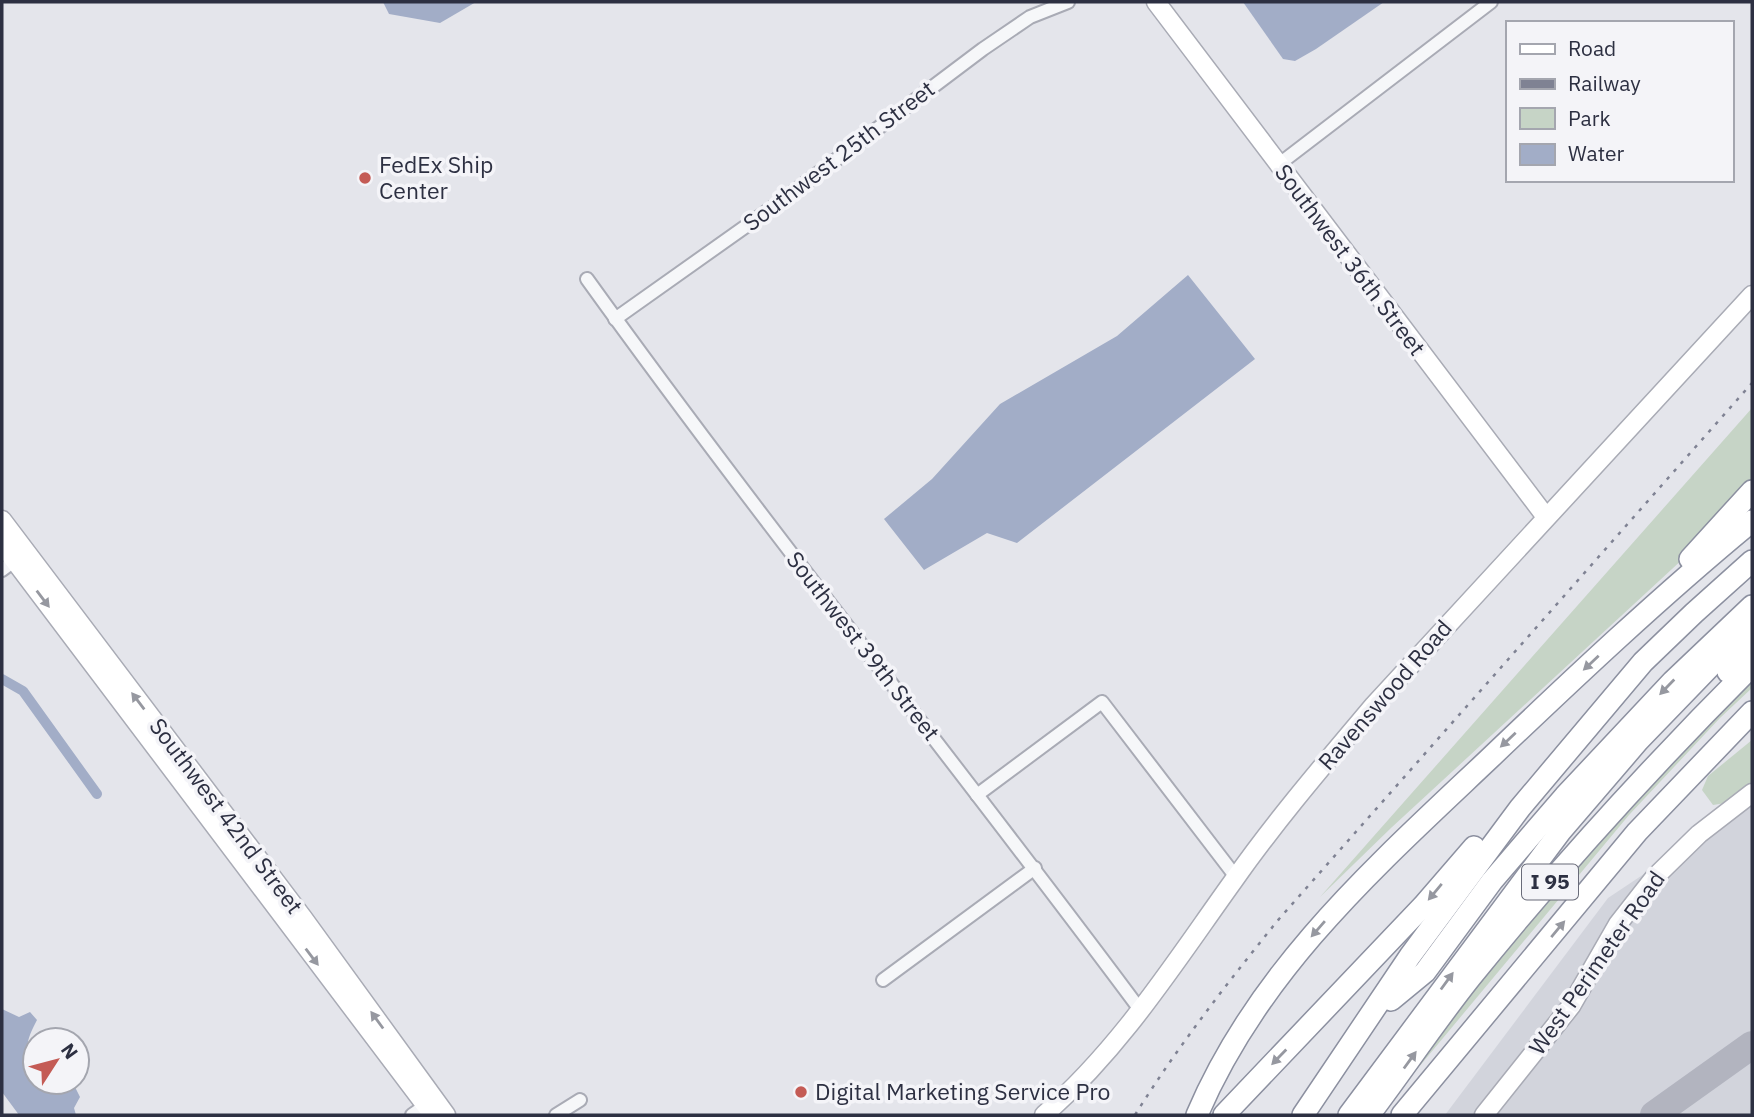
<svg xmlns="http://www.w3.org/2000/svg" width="1754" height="1117" font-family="'IBM Plex Sans',sans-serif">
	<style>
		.built { fill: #d2d4dc }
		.green { fill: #c6d4c6 }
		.water { fill: #a2adc7 }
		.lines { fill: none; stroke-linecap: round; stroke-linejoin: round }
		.canal { stroke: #a2adc7; stroke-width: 10 }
		.taxiway { stroke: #b2b4bf; stroke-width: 28 }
		.street-casing { stroke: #a9abb5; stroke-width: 16 }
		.secondary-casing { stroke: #a9abb5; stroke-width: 21 }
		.highway-casing { stroke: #8c90a0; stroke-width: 24 }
		.street { stroke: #f6f7f9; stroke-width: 12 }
		.secondary { stroke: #fff; stroke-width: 18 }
		.highway { stroke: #fff; stroke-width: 21 }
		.rail { stroke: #7f8293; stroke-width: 2.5; stroke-dasharray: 3.5 7; stroke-linecap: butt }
		.oneway { fill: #9698a0 }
		.poi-dot { fill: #c45b55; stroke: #f4f4f8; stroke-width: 2.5 }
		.labels { text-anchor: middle; stroke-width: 7; stroke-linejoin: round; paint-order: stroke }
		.shield { fill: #f4f4f8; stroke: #696b79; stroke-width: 2 }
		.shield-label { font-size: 21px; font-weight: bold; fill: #2d3042 }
		.street-label { font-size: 23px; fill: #2d3042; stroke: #f4f4f8 }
		.poi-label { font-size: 23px; fill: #2d3042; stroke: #f4f4f8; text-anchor: start }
	</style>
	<rect width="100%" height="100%" fill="#e4e5eb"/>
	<polygon class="built" points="1752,802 1752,1115 1445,1115 1608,898"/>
	<g class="green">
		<polygon points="1752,408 1752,494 1749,498 1391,828 1320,897"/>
		<polygon points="1752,670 1752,688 1720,718 1629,815 1393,1098 1441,1024 1585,847"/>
		<polygon points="1752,740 1752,786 1732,802 1713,805 1702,790 1708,776"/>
	</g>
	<g class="water">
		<polygon points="383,2 476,2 440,23 389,14"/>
		<polygon points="1243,2 1384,2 1316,49 1295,61 1283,59"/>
		<polygon points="1188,275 1255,359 1017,543 987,533 924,570 884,519 932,479 1000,404 1117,336"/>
		<path d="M2,1009L19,1017L30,1012L37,1020C29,1036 21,1050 35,1065V1082H50L53,1085L73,1083L80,1097L74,1108L76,1115H19L2,1092Z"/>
	</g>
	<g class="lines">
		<polyline class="canal" points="2,679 23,691 97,794"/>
		<polyline class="taxiway" points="1654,1115 1752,1045"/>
		<defs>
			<g id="street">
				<polyline points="1278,165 1491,2"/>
				<path d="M587,279C766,528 959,766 1141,1011"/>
				<polyline points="615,319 780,202 983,49 1030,17 1068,2"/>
				<polyline points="2,570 14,561"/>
				<polyline points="977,795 1102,702 1236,877"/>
				<polyline points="883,980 1035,868"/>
				<polyline points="412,1115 432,1101"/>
				<polyline points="556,1115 580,1100"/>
			</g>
			<g id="secondary">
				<polyline points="1156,2 1546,517"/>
				<polyline points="2,520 303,918 446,1115"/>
				<polyline points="2,544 433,1115"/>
				<path d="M1044,1115C1121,1048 1175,962 1234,880C1277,819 1326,762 1374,705L1752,295"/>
				<polyline points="1484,1115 1571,1006 1618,924 1654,878 1699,834 1752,793"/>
			</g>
			<g id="highway">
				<polyline points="1690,559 1752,491"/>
				<polyline points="1728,672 1752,647"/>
				<polyline points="1391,1000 1425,972 1492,881 1565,796 1673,681 1752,606"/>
				<path d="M1197,1115C1259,969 1376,866 1489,759C1575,677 1661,596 1752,521"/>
				<polyline points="1224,1115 1423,906 1474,847"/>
				<polyline points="1303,1115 1410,956 1520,808 1643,662 1694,613 1752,561"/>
				<polyline points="1349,1115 1560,832 1638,741 1752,623"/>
				<path d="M1369,1115C1403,1070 1435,1022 1470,978C1558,869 1653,765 1752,666"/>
				<polyline points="1402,1115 1637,832 1752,712"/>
			</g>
		</defs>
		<use href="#street" class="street-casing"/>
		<use href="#secondary" class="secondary-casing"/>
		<use href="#highway" class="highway-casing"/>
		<use href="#street" class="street"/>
		<use href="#secondary" class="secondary"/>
		<use href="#highway" class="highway"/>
		<path class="rail" d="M1135,1115C1178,1046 1228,982 1279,919L1752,383"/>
	</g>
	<defs><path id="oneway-solid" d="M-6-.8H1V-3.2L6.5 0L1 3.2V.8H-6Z" transform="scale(1.75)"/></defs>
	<g class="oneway">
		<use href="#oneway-solid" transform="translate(43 599) rotate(53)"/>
		<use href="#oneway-solid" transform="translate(1591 663) rotate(137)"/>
		<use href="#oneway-solid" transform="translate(1667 687) rotate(134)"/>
		<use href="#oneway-solid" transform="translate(138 701) rotate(-127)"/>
		<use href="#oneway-solid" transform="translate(1508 740) rotate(137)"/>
		<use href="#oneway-solid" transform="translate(1435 892) rotate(130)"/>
		<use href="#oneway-solid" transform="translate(1318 929) rotate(131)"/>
		<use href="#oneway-solid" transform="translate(1558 929) rotate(-50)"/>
		<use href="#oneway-solid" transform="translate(312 957) rotate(53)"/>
		<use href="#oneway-solid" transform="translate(1447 981) rotate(-54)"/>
		<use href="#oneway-solid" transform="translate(377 1020) rotate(-126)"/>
		<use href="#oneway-solid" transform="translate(1279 1057) rotate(134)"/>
		<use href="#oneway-solid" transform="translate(1410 1060) rotate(-54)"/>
	</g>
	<g class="poi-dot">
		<circle cx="365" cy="178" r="7"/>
		<circle cx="801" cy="1092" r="7"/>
	</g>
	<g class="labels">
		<rect class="shield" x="1522" y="864.5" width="56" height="35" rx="5"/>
		<g class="shield-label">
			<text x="1550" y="889">I 95</text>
		</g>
		<g class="street-label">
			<text transform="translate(839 156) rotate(-37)" y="8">Southwest 25th Street</text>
			<text transform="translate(1350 260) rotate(53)" y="8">Southwest 36th Street</text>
			<text transform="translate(863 646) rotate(52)" y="8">Southwest 39th Street</text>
			<text transform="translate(1385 695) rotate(-49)" y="8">Ravenswood Road</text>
			<text transform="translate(226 816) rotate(53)" y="8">Southwest 42nd Street</text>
			<text transform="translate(1597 963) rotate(-55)" y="8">West Perimeter Road</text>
		</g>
		<g class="poi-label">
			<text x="379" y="173">FedEx Ship<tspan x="379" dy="26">Center</tspan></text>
			<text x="815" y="1100">Digital Marketing Service Pro</text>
		</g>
	</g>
	<rect width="1754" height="1117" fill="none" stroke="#2d3042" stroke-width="7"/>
	<rect x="1506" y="21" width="228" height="161" fill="#f4f4f8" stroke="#a4a6af" stroke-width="2"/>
	<rect x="1520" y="44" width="35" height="10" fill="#ffffff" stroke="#a4a6af" stroke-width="2"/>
	<text x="1568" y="56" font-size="21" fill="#2d3042">Road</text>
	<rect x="1520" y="79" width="35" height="10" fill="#7f8293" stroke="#a4a6af" stroke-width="2"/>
	<text x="1568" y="91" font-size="21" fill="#2d3042">Railway</text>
	<rect x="1520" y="108" width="35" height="21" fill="#c6d4c6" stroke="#a4a6af" stroke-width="2"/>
	<text x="1568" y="126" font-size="21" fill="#2d3042">Park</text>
	<rect x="1520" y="144" width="35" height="21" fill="#a2adc7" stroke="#a4a6af" stroke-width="2"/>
	<text x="1568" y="161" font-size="21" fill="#2d3042">Water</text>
	<g transform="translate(56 1061) rotate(54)"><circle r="33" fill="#f4f4f8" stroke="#a4a6af" stroke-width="2"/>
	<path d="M0-5L12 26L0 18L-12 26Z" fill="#c45b55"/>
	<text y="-10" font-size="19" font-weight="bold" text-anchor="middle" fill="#2d3042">N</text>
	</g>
</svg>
